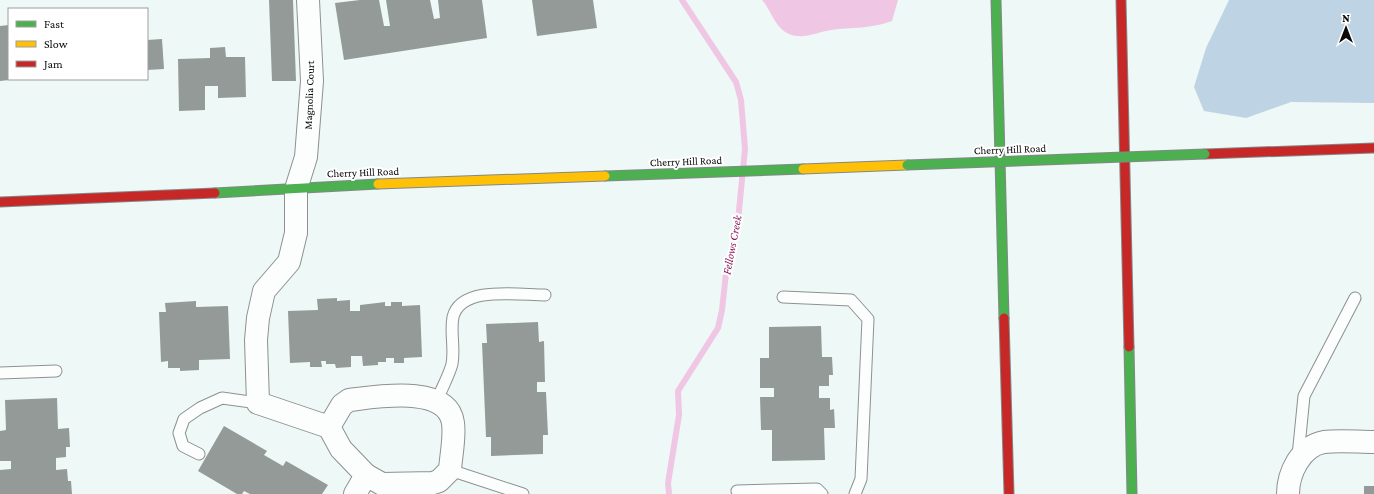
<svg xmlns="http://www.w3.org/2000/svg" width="1374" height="494" font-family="'Crimson Pro',serif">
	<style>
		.forest { fill: #bed3e3 }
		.water { fill: #efc7e4 }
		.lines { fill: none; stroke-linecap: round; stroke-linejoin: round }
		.stream { stroke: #efc7e4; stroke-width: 6 }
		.building { fill: #949a98 }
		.lane-casing { stroke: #8d9190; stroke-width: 13 }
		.street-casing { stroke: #8d9190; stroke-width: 24 }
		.fast-casing { stroke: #838887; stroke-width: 11 }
		.slow-casing { stroke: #838887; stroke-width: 11 }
		.jam-casing { stroke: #838887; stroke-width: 11 }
		.lane { stroke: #fcfefe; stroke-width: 11 }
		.street { stroke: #fcfefe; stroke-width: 22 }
		.fast { stroke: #4caf50; stroke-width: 9 }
		.slow { stroke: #ffc107; stroke-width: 9 }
		.jam { stroke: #c62828; stroke-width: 9 }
		.fast-bridge-casing { stroke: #838887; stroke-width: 11; stroke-linecap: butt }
		.fast-bridge { stroke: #4caf50; stroke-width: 9 }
		.labels { text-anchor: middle; stroke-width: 4; stroke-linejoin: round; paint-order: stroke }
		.street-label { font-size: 11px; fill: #0a0a0a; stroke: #fff }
		.water-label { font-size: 12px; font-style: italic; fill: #8f2064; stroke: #fff }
	</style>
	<rect width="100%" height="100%" fill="#eef8f6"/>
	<polygon class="forest" points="1229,0 1374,0 1374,103 1291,102 1246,118 1204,111 1194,87 1206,48"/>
	<path class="water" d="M762,0H898L892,21C871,29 853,27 831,30C818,32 803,40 789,34C775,28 771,10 762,0Z"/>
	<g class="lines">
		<polyline class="stream" points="669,494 668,483 679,415 678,391 718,328 722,310 726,273 737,231 745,149 741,100 736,82 682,0"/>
	</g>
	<g class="building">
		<polygon points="269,0 293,0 296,81 272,81"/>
		<polygon points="360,0 379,0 384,26 390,26 386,0 430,0 434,19 440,18 438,0 482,0 487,38 344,60 335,3"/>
		<polygon points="532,0 593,0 597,28 537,36"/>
		<polygon points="9,25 9,80 0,81 0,26"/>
		<polygon points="162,39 164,69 147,70 147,40"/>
		<polygon points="225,47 226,57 245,57 246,97 218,98 218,86 205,86 205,110 179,111 178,59 210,58 210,48"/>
		<polygon points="337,298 337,301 350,300 350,311 360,311 360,305 377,303 385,302 385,306 391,306 391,302 402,302 402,306 420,305 422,357 404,358 404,363 394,363 394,358 386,358 386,362 378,362 378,365 363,366 362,356 351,356 351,367 336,368 335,364 326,364 326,361 321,361 322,367 310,367 310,362 290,363 288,311 318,310 317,299"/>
		<polygon points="196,301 196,307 228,306 230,359 199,360 199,370 180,371 180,368 168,368 168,361 161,362 159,312 166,312 165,303"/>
		<polygon points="538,322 539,342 544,341 545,382 537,382 537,392 546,392 548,435 543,435 543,454 491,456 491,437 486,437 482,343 487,343 486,324"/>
		<polygon points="821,326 822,357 832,357 833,375 829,375 829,386 819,386 819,398 830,398 830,410 834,409 835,428 824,428 825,460 772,461 772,430 761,430 760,397 774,397 774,388 760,388 760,358 769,358 769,327"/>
		<polygon points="57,398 58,429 69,428 70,447 66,447 66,457 56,458 56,470 67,469 68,481 71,481 72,494 0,494 0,470 11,469 11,461 0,461 0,431 6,430 5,400"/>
		<polygon points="224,426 267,451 264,455 283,466 286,461 328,485 322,494 250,494 244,491 242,494 237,494 198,471"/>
		<rect x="1364" y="486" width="10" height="8"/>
	</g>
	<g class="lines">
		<defs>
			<g id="lane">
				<polyline points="783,297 851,300 868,319 861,479 855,494"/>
				<polyline points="0,373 56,371"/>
				<path d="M437,401C441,389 449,376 452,364C455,349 450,332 453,317C461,285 519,295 545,295"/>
				<polyline points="199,454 183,446 179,433 184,419 200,408 222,398 258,403"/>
				<polyline points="1298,456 1304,396 1355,298"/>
				<polyline points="450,470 523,494"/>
				<polyline points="737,491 817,489 822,494"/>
			</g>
			<g id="street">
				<path d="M308,0L312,81L306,157L296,189V233L289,262L264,291L258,318L256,340L258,403L329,427L342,405L349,400C376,397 448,384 453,423C455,438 451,455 450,470L439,481L433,483L382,484L366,475L355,494"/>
				<polyline points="329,427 341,449 366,475"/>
				<path d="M1288,494C1288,473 1301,446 1324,442C1340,440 1358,442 1374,442"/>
			</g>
			<g id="fast">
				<polyline points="996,0 1004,318"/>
				<polyline points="605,176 803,169"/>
				<polyline points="215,193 378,184"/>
				<polyline points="1129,347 1132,494"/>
			</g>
			<g id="slow">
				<polyline points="803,169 907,165"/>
				<polyline points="378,184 605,176"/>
			</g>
			<g id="jam">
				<polyline points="1121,0 1129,347"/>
				<polyline points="1205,154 1374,148"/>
				<polyline points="0,202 215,193"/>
				<polyline points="1004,318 1009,494"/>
			</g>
		</defs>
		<use href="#lane" class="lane-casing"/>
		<use href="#street" class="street-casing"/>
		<use href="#fast" class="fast-casing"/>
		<use href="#slow" class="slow-casing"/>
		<use href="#jam" class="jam-casing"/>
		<use href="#lane" class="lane"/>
		<use href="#street" class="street"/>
		<use href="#fast" class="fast"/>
		<use href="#slow" class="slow"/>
		<use href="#jam" class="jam"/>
		<defs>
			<polyline id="fast-bridge" points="907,165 1205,154"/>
		</defs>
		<use href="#fast-bridge" class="fast-bridge-casing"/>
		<use href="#fast-bridge" class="fast-bridge"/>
	</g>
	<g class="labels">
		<g class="street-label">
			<text transform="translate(309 95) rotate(-88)" y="4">Magnolia Court</text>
			<text transform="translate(1010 149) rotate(-2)" y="4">Cherry Hill Road</text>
			<text transform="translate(686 161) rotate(-2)" y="4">Cherry Hill Road</text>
			<text transform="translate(363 172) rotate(-2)" y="4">Cherry Hill Road</text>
		</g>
		<g class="water-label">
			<text transform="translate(732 245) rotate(-79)" y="4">Fellows Creek</text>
		</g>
	</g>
	<rect x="8" y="8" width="140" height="72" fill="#ffffff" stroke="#9d9d9d"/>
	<rect x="16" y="21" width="20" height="6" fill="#4caf50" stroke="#9d9d9d"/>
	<text x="44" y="28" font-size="12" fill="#0a0a0a">Fast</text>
	<rect x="16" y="41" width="20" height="6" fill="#ffc107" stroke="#9d9d9d"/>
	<text x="44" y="48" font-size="12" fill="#0a0a0a">Slow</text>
	<rect x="16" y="61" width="20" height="6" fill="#c62828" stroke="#9d9d9d"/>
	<text x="44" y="68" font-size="12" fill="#0a0a0a">Jam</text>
	<g transform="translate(1346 28)" stroke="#ffffff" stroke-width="3" paint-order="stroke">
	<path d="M0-3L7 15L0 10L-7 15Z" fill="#0a0a0a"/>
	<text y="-6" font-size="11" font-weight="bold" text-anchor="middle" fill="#0a0a0a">N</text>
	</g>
</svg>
